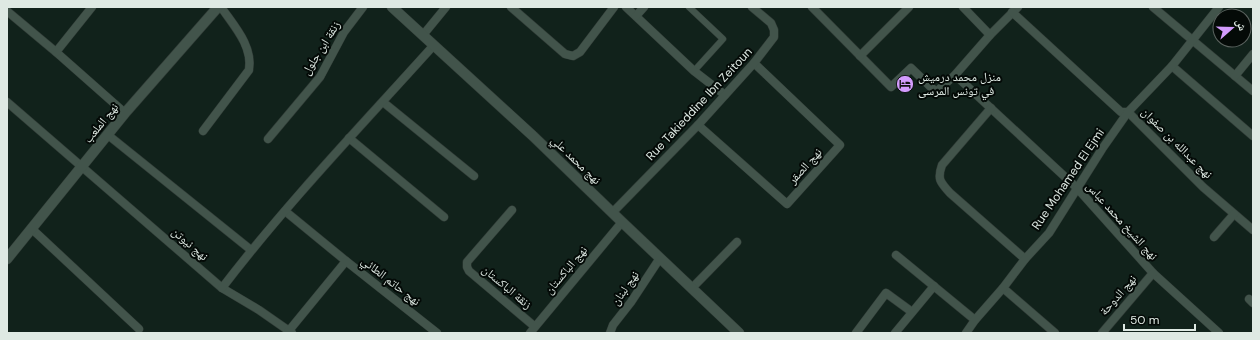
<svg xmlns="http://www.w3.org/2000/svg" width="1260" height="340" font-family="'DM Sans','Noto Naskh Arabic',sans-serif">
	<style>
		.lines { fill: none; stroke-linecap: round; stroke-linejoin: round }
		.pedestrian-casing { stroke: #313c37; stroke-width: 7 }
		.minor-casing { stroke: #313c37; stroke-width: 9 }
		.tertiary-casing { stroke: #313c37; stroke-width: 11 }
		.pedestrian { stroke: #42544b; stroke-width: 6 }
		.minor { stroke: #42544b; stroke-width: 8 }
		.tertiary { stroke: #42544b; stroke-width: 10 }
		.labels { text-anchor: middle; stroke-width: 4; stroke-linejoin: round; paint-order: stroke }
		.street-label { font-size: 12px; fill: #dee9e3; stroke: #040a07 }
		.poi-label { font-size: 12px; fill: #dee9e3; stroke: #040a07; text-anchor: start }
	</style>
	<rect width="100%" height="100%" fill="#11221b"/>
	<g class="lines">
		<defs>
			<polyline id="pedestrian" points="689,7 723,39 694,71"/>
			<g id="minor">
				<polyline points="511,7 565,54 573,56 580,52 614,7"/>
				<polyline points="626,7 694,71 725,95"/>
				<polyline points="812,7 891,87 911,68 936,92 955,75 990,35 1018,7"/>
				<polyline points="963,7 990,35"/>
				<polyline points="1153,7 1253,91"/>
				<polyline points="7,11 56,52 125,113"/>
				<polyline points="1012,12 1121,112 1128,112 1203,187 1253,230"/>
				<polyline points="636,16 644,7"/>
				<polyline points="423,35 446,7"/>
				<polyline points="56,52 92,7"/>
				<polyline points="860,56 909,7"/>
				<polyline points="1172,66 1253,136"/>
				<polyline points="955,75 1077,188 1153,273 1219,333"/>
				<polyline points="1235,76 1253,54"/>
				<polyline points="7,102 222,288 259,310 292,333"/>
				<polyline points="383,102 474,176"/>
				<path d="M991,108L942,165C937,179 940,182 950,193L1025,259"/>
				<polyline points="698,125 787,204 840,145 754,63"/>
				<path d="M203,131L249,70C253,46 234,26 221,7"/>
				<polyline points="108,135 251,250"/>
				<polyline points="349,138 444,217"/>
				<polyline points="268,139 320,77 344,32 363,7"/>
				<polyline points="512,210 467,262 467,267 469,271 534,326"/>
				<polyline points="285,211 346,261"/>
				<polyline points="612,213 698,125 754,63 774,37 774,30 771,23 752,7"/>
				<polyline points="32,229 139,329"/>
				<polyline points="1214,237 1234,214"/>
				<polyline points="896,255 975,320"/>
				<path d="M222,288C287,203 362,125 434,45"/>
				<polyline points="692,288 737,242"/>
				<polyline points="1003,288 1055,333"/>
				<polyline points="1249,299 1253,303"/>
				<polyline points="287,333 346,261 437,333"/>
				<polyline points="530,333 622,222"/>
				<polyline points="610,333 613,325 631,302 660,258"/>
				<polyline points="856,333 886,293 912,312"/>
				<polyline points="895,333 934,286"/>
				<polyline points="966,333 975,320 1003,288 1025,259 1049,233 1102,149 1128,112 1172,66 1219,7"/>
				<polyline points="1102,333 1153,273"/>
			</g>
			<g id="tertiary">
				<polyline points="392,7 533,136 622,222 739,333"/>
				<polyline points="7,259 125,113 218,7"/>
			</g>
		</defs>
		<use href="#pedestrian" class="pedestrian-casing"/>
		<use href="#minor" class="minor-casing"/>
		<use href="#tertiary" class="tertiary-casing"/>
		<use href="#pedestrian" class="pedestrian"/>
		<use href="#minor" class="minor"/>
		<use href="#tertiary" class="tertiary"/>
	</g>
	<defs>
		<symbol id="hotel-disc" viewBox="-11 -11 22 22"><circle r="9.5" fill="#d39cfd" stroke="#040a07"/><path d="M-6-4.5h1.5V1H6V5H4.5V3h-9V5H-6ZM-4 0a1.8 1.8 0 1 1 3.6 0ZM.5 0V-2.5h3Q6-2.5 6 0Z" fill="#111"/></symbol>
	</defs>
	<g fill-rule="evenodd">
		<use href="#hotel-disc" x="895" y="74" width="20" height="20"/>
	</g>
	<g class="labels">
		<g class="street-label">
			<text transform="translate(321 48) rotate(-58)" y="4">زنقة ابن جلول</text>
			<text transform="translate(699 104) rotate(-47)" y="4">Rue Takieddine Ibn Zeitoun</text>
			<text transform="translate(101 123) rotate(-51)" y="4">نهج الملعب</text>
			<text transform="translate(1177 143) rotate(45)" y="4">نهج عبدالله بن صفوان</text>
			<text transform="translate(576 160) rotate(44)" y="4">نهج محمد علي</text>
			<text transform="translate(805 166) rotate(-48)" y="4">نهج الصقر</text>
			<text transform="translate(1068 179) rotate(-56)" y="4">Rue Mohamed El Ejmi</text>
			<text transform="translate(1122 221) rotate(48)" y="4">نهج الشيخ محمد عباس</text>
			<text transform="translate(190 244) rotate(41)" y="4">نهج نيوتن</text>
			<text transform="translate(566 270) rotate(-50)" y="4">نهج الباكستان</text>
			<text transform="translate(391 281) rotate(38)" y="4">نهج حاتم الطائي</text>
			<text transform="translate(507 287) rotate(40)" y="4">زنقة الباكستان</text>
			<text transform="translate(625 288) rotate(-55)" y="4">نهج لبنان</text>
			<text transform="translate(1118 295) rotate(-49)" y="4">نهج الدوحة</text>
		</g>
		<g class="poi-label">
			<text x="918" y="81">منزل محمد درميش<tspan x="918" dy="14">في تونس المرسى</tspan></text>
		</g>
	</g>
	<rect width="1260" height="340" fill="none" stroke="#dee9e3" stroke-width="16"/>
	<g transform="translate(1232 28) rotate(70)"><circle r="19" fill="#040a07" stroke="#5b635f"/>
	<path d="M0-3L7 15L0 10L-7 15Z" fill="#d39cfd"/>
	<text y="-6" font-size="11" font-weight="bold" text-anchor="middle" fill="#dee9e3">ش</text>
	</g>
	<path d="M1124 324v6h71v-6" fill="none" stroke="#dee9e3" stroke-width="2"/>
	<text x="1130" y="324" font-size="12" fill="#dee9e3" stroke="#040a07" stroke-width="3" paint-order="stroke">50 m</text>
</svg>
